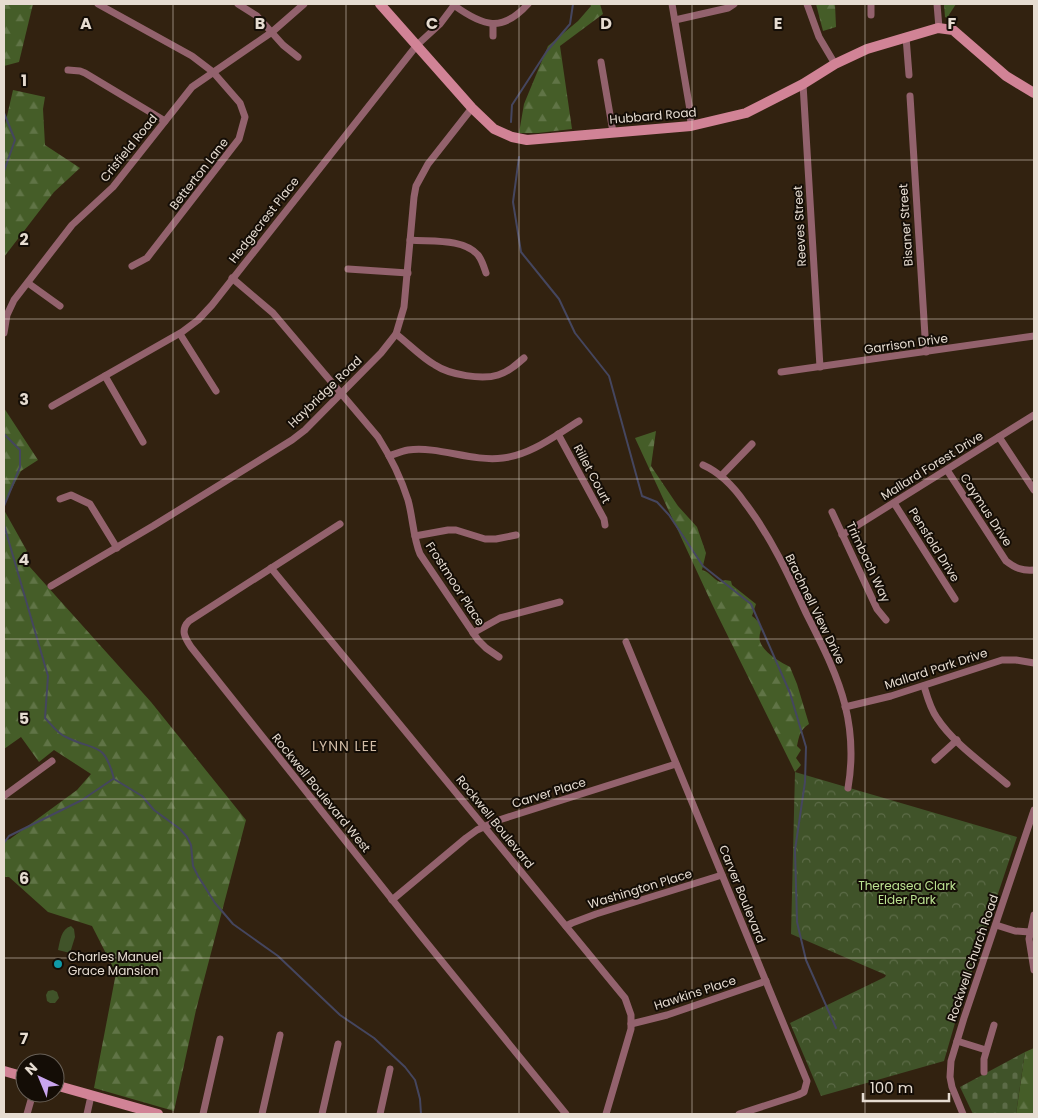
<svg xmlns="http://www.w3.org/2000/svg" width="1038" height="1118" font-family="Poppins,sans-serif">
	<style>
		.green { fill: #405329 }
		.forest { fill: url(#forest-firs) }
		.cemetery { fill: url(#cemetery-stones) }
		.park { fill: url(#park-crowns) }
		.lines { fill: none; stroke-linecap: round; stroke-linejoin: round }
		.stream { stroke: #45465f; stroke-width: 2 }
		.minor { stroke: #93626d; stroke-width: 7 }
		.secondary { stroke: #d18396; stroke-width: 10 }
		.grid { fill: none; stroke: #e6dcd1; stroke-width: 1; stroke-opacity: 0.55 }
		.culture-dot { fill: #0f9aa8; stroke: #140d06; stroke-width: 2 }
		.labels { text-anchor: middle; stroke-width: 4; stroke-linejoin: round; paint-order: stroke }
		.street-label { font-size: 12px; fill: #e6dcd1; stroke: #140d06 }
		.park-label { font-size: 12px; fill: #bbe291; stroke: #140d06 }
		.poi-label { font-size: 12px; fill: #e6dcd1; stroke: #140d06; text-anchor: start }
		.neighbourhood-label { font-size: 14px; letter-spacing: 1px; fill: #d1bca6; stroke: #140d06 }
		.grid-label { font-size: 16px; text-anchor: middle; font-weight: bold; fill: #e6dcd1; stroke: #140d06; stroke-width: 4; stroke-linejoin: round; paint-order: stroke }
	</style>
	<defs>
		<pattern id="forest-firs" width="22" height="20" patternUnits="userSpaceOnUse" patternTransform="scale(1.25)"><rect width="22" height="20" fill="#455d28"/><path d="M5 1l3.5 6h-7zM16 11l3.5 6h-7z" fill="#607446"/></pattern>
		<pattern id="cemetery-stones" width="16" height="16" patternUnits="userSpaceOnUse" patternTransform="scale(1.25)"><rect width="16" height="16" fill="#405329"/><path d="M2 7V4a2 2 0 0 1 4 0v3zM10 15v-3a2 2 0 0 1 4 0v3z" fill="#5c6b47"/></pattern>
		<pattern id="park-crowns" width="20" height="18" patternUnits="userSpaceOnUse" patternTransform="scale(1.25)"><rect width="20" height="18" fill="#405329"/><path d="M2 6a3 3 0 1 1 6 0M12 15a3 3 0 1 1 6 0" fill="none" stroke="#5c6b47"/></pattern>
	</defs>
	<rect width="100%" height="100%" fill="#322210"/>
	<g class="green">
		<path d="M71,926L74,929L75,937L70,953L58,950C60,941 61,929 71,926Z"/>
		<polygon points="53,990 57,992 59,998 55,1003 50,1003 47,1001 46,995 48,991"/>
	</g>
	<g class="forest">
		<polygon points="4,4 33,4 19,62 4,66"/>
		<polygon points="590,4 600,4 603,14 560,46 572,129 538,133 519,133 524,104 548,46 578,21 591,6"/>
		<polygon points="816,4 835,4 836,27 823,31"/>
		<polygon points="944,4 956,4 947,18 945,17"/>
		<polygon points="13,90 45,97 43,109 45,145 80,168 54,192 4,257 4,129"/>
		<polygon points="4,408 38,460 21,471 4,504"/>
		<path d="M656,431L651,466L678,506L697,527L706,553L702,570C710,572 713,579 720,582L725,580L731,581L732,585L756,604L752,616C770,630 755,630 761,644C766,654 780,662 790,667L797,684L809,724C800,730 799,736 797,746L801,750L796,758L801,765L795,772L712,604L635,438Z"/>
		<polygon points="4,510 27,551 20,556 151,702 246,820 196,1010 174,1111 94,1088 116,973 92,926 48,912 9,877 4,877 4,841 10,839 77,790 91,774 54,750 39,762 21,737 4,749"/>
		<polygon points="1034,1048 1034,1114 1016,1114 1025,1052"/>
	</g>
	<polygon class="cemetery" points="1025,1052 1016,1114 973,1114 960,1087"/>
	<polygon class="park" points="795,772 1017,837 957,1016 944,1061 821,1096 790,1023 885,977 886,975 791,934"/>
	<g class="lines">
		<g class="stream">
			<polyline points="4,113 15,140 4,171"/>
			<polyline points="511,122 512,105 547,51 570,24 573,4"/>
			<polyline points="519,157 513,202 521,252 559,299 575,333 609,376 642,496 657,502 669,515 703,566 751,604 790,693 806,747 805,782 795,850 797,922 806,960 836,1028"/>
			<path d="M4,434L20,450V467L4,506V525L48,676L45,718C51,724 58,734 66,737C95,752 104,740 114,779L142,796L154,810L180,829L187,837L191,845L193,866L198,876L215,903L233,924L278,956L340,1015L374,1038L405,1067L415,1080L420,1099L421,1114"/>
			<polyline points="4,843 9,836 82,800 113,779"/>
		</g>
		<g class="minor">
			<polyline points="98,4 192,56 213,72 240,103 245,117 239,139 147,258 132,266"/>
			<polyline points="238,4 257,16 283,45 298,57"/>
			<polyline points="672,4 690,110 691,126"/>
			<polyline points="807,4 819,37 835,64"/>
			<polyline points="937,4 939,28"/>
			<path d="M455,6C483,26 502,33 528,4"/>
			<polyline points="871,15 871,4"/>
			<polyline points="675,20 728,8 734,4"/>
			<polyline points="493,25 493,36"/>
			<polyline points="906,37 909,75"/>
			<polyline points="601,62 613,132"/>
			<polyline points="68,70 80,71 85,73 165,121"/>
			<polyline points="803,84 820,367"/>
			<polyline points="910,96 926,352"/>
			<path d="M410,240C431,242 463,238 478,255C482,260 484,267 486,273"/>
			<polyline points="348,269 408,273"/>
			<path d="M232,278L273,313L378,437C390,456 401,478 408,500C413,518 413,537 420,554L478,640L486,648L499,657"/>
			<polyline points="28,283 60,306"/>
			<polyline points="4,333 7,315 14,300 72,225 113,187 192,87 272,32 304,4"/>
			<polyline points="180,334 216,391"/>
			<path d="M396,334C409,344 421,357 435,365C450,375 482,380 498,375C508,372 516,365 524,358"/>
			<polyline points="781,372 1034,336"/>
			<polyline points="105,376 143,442"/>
			<polyline points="52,406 182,332 198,320 212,305 417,45 440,24 455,4"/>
			<polyline points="558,434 604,519 605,525"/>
			<polyline points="999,437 1034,490"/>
			<path d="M389,456C395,454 402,451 408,450C440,446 471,462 503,458C531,455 556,435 579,421"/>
			<path d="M703,465C721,473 734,487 745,503C770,535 789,576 806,613C821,643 837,673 845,705C852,733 853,759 848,788"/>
			<path d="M947,470L1006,561C1015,568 1022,571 1034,570"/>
			<polyline points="721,476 752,444"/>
			<polyline points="60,499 71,495 90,504 117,548"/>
			<polyline points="894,503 955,599"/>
			<polyline points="832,512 877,609 886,620"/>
			<path d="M340,524L189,621C180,630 185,638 191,647L422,937L566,1114"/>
			<polyline points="842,535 1034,415"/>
			<polyline points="415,536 448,530 456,530 485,539 496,539 516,535"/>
			<polyline points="271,568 625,998 631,1015 631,1029 606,1114"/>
			<polyline points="51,586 153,526 292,440 305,430 381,353 396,334 404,307 414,197 416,186 428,164 472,108"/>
			<polyline points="473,633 500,618 560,602"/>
			<polyline points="626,642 807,1081 804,1092 798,1095 739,1114"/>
			<path d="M924,686C927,696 930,708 937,718C953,743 985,765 1007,784"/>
			<polyline points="845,707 891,696 1002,660 1016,660 1034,663"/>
			<polyline points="935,760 957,740"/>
			<polyline points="4,796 52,761"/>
			<polyline points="392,900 466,838 477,830 499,820 676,764"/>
			<polyline points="1034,915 1029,939 1034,970"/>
			<polyline points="996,925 1015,931 1030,932"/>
			<polyline points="566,926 572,923 596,914 722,875"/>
			<polyline points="631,1024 667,1015 766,981"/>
			<polyline points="957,1041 986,1050"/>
			<polyline points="984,1072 984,1059 994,1025"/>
			<polyline points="27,1114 33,1093"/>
			<polyline points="87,1114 91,1096"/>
			<polyline points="203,1114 220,1039"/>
			<polyline points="262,1114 280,1035"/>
			<polyline points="322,1114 338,1044"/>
			<polyline points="380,1114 390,1069"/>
			<polyline points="963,1114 952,1087 950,1077 951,1061 964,1018 1034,810"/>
		</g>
		<g class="secondary">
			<polyline points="380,4 472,108 494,129 512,137 527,140 691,126 746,113 803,84 835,64 867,49 938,28 953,30 1006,76 1034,93"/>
			<polyline points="4,1071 25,1077"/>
			<polyline points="55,1085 158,1114"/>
		</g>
	</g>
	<path class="grid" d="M173,4V1114M346,4V1114M519,4V1114M692,4V1114M865,4V1114M4,160H1034M4,319H1034M4,479H1034M4,639H1034M4,799H1034M4,958H1034"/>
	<circle class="culture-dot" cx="58" cy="964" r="5"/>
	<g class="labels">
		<g class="street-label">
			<text transform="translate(653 116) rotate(-5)" y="4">Hubbard Road</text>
			<text transform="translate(129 148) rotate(-51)" y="4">Crisfield Road</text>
			<text transform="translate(199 174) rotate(-52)" y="4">Betterton Lane</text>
			<text transform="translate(264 220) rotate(-52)" y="4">Hedgecrest Place</text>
			<text transform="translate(906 225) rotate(-94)" y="4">Bisaner Street</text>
			<text transform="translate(800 226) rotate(-93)" y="4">Reeves Street</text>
			<text transform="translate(906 344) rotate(-8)" y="4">Garrison Drive</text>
			<text transform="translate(325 392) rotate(-44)" y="4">Haybridge Road</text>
			<text transform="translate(932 466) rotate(-32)" y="4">Mallard Forest Drive</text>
			<text transform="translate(592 474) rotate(62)" y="4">Rillet Court</text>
			<text transform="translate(986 510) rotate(57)" y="4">Caymus Drive</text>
			<text transform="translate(934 545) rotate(58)" y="4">Pensfold Drive</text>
			<text transform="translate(868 562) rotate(65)" y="4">Trimbach Way</text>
			<text transform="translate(455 584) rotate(57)" y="4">Frostmoor Place</text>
			<text transform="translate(815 609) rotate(64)" y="4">Brachnell View Drive</text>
			<text transform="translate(936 669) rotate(-18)" y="4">Mallard Park Drive</text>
			<text transform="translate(321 793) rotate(51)" y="4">Rockwell Boulevard West</text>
			<text transform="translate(549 793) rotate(-17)" y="4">Carver Place</text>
			<text transform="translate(495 822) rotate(51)" y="4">Rockwell Boulevard</text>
			<text transform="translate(640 889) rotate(-17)" y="4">Washington Place</text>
			<text transform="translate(742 894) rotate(68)" y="4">Carver Boulevard</text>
			<text transform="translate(973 958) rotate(-71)" y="4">Rockwell Church Road</text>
			<text transform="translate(695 993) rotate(-18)" y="4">Hawkins Place</text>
		</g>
		<g class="park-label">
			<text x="907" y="890">Thereasea Clark<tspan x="907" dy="14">Elder Park</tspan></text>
		</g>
		<g class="poi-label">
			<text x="68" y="961">Charles Manuel<tspan x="68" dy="14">Grace Mansion</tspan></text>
		</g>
		<g class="neighbourhood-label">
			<text x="345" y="751">LYNN LEE</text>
		</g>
	</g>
	<g class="grid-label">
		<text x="86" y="29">A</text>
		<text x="260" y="29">B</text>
		<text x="432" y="29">C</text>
		<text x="606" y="29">D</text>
		<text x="778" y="29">E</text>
		<text x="952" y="29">F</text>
		<text x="24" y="86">1</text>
		<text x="24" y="245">2</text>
		<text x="24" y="405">3</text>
		<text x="24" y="565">4</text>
		<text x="24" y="724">5</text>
		<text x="24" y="884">6</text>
		<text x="24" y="1044">7</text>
	</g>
	<rect width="1038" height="1118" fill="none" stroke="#e6dcd1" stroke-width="10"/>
	<g transform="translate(40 1078) rotate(316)"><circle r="24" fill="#140d06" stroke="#686057"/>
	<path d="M0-4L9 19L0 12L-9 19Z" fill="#c9a5ee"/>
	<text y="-8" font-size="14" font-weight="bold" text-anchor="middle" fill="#e6dcd1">N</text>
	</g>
	<path d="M863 1093v8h86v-8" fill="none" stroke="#e6dcd1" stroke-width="2.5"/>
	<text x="870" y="1093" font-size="15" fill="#e6dcd1" stroke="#140d06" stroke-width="4" paint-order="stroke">100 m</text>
</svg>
